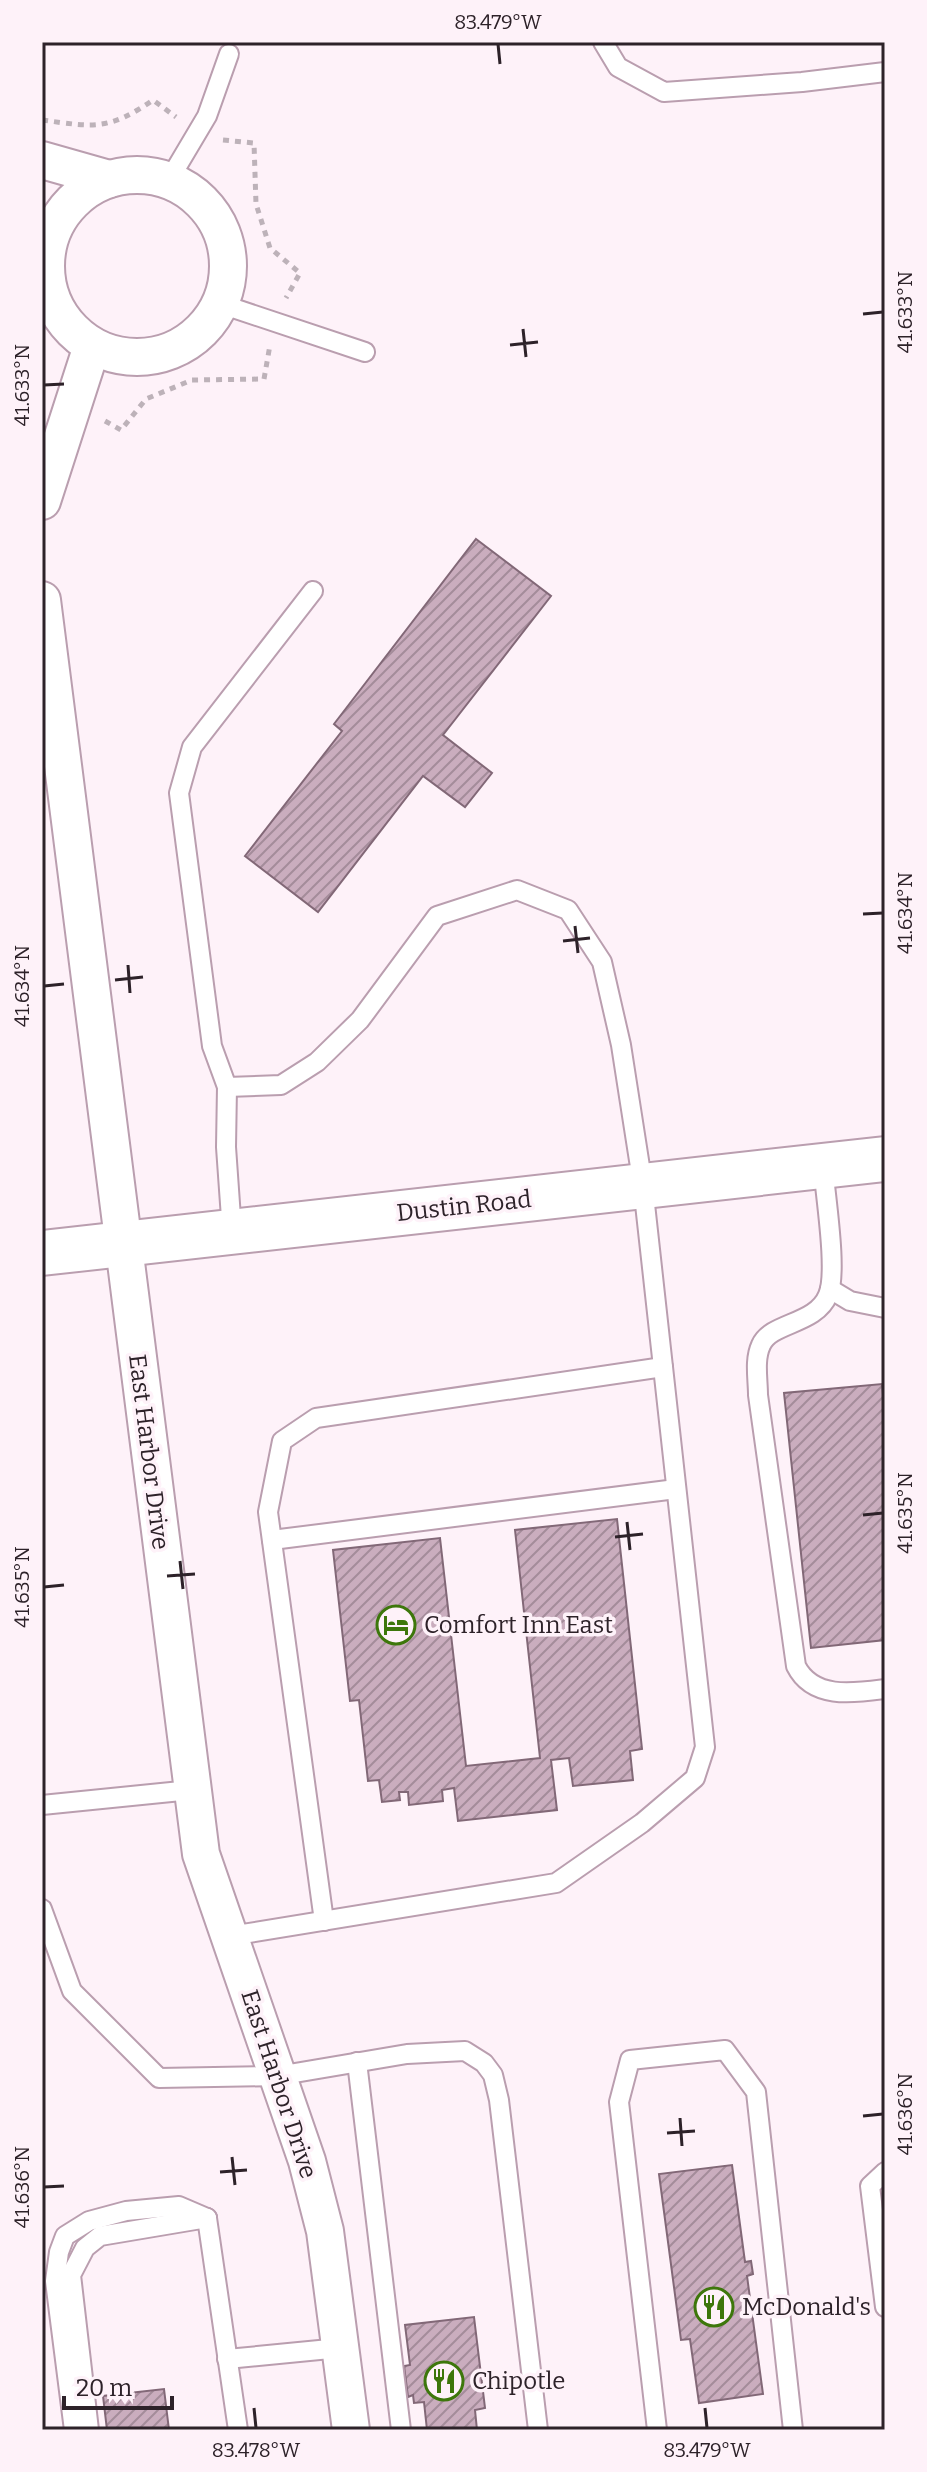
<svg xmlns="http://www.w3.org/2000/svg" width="927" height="2472" font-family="Bitter,serif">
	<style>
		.building { fill: url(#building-hatch); stroke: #826877; stroke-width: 2 }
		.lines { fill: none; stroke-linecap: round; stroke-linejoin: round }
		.service-casing { stroke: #ba9eaf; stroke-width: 22 }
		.minor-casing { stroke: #ba9eaf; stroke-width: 40 }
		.tertiary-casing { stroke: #ba9eaf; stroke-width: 48 }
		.path { stroke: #bdb2b9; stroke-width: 5; stroke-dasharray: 6 6; stroke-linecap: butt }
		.service { stroke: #fff; stroke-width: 18 }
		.minor { stroke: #fff; stroke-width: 36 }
		.tertiary { stroke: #fff; stroke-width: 44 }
		.ticks { fill: none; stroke: #2d2229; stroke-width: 3 }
		.labels { text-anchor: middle; stroke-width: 7; stroke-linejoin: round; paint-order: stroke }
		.street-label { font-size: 24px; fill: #2d2229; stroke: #fef2f9 }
		.poi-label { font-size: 24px; fill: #2d2229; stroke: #fef2f9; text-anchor: start }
		.neatline { fill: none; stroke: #2d2229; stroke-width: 3 }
		.ticks-label { font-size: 20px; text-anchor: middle; fill: #2d2229 }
	</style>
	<defs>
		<pattern id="building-hatch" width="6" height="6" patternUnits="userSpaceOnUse" patternTransform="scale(2)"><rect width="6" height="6" fill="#caadbe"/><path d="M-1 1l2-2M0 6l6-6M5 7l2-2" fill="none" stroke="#a48c9a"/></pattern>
	</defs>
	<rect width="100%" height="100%" fill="#fef2f9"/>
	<g class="building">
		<polygon points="476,539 551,596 443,735 492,773 465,807 423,776 318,912 245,856 342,731 334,724"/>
		<polygon points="882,1384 885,1415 885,1640 811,1648 784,1393"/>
		<polygon points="617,1519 642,1749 630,1751 633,1780 573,1786 569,1758 551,1760 557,1810 458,1821 454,1788 442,1790 443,1801 409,1805 408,1792 399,1792 400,1800 382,1802 379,1780 368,1781 359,1700 350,1701 333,1550 440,1538 466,1766 540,1758 515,1530"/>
		<polygon points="732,2165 745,2262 751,2261 753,2274 747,2276 763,2394 699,2403 690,2339 681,2340 659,2174"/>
		<polygon points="474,2317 485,2408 475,2410 477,2430 427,2430 424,2402 414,2403 413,2395 408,2397 404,2366 410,2365 405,2325"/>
		<polygon points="164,2389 169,2430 107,2430 103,2396"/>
	</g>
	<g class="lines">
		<defs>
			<g id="service">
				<polyline points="603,42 618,67 664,92 802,82 885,72"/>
				<polyline points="169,180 207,116 229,54"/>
				<polyline points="221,304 365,352"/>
				<polyline points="227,1087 226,1147 232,1232"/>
				<path d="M823,1165C825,1194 838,1272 828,1295C816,1325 771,1322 761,1345C754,1360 758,1379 758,1395L796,1666C813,1700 855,1693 885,1689"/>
				<polyline points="830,1289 850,1301 885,1308"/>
				<polyline points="272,1540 676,1489"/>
				<polyline points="42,1805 191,1790"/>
				<polyline points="42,1909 72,1991 159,2078 277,2076 407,2054 465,2051 484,2063 493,2075 499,2100 538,2430"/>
				<polyline points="324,1921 268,1512 282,1441 316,1418 663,1367"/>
				<polyline points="230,1936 556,1883 642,1823 695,1778 705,1747 643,1186 621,1045 602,962 568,910 517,890 437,916 360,1020 317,1062 281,1085 227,1087 212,1046 179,793 192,747 313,591"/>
				<polyline points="357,2062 401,2430"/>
				<polyline points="885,2172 870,2186 885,2307"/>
				<polyline points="207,2218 238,2430"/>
				<polyline points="227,2359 340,2348"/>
				<polyline points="74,2430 55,2281 59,2252 65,2236 89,2221 126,2211 179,2206 207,2218"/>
				<polyline points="89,2430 71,2275 85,2248 100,2236 207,2218"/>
				<polyline points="657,2430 619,2102 630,2060 725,2050 756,2092 793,2430"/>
			</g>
			<g id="minor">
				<polyline points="42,160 109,179"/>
				<circle cx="137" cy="266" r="91"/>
				<polyline points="42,501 92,346"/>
				<polyline points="42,600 201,1854 307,2161 325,2231 351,2430"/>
			</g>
			<polyline id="tertiary" points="42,1253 885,1159"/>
		</defs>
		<use href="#service" class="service-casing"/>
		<use href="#minor" class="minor-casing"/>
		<use href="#tertiary" class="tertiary-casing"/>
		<g class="path">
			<path d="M42,120C94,127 108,131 153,100L176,117"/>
			<polyline points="223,140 254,143 256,204 270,248 300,273 286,298"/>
			<polyline points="105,421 121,430 146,399 192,380 264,379 270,345"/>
		</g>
		<use href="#service" class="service"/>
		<use href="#minor" class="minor"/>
		<use href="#tertiary" class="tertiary"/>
	</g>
	<path class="ticks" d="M498,44L500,64M863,314L883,312M523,329L526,357M510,345L538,342M44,385L64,384M863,914L883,913M575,926L578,953M563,941L590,938M128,965L130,993M115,980L143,977M44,986L64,984M863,1515L883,1513M627,1522L630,1550M615,1537L643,1534M180,1561L183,1589M167,1576L195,1574M44,1587L64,1585M863,2116L883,2114M680,2118L682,2146M667,2133L695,2131M232,2157L235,2185M220,2172L247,2170M44,2187L64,2186M254,2408L256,2428M705,2408L707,2428"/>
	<defs>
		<symbol id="hotel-ring" viewBox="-11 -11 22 22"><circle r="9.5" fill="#fef2f9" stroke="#3d770b" stroke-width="1.5"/><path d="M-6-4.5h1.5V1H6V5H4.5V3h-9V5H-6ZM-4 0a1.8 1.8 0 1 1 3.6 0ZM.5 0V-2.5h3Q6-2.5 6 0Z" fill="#3d770b"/></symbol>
		<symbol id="restaurant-ring" viewBox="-11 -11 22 22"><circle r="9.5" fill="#fef2f9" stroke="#3d770b" stroke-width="1.5"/><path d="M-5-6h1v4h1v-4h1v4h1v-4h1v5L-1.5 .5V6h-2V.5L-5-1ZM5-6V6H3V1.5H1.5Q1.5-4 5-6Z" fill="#3d770b"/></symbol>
	</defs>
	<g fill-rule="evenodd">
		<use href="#hotel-ring" x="374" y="1603" width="44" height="44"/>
		<use href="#restaurant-ring" x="692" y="2285" width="44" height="44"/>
		<use href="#restaurant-ring" x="422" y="2359" width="44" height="44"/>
	</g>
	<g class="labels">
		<g class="street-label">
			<text transform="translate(464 1206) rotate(-6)" y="8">Dustin Road</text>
			<text transform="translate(149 1452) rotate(83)" y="8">East Harbor Drive</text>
			<text transform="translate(279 2084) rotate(72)" y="8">East Harbor Drive</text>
		</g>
		<g class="poi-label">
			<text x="424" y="1633">Comfort Inn East</text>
			<text x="742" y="2315">McDonald's</text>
			<text x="472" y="2389">Chipotle</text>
		</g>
	</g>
	<rect width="927" height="2472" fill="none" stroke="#fef2f9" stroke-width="88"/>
	<path d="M64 2396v12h108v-12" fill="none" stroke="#2d2229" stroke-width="4"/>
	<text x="76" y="2396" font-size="24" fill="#2d2229" stroke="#fef2f9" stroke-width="6" paint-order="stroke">20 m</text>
	<rect x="44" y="44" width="839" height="2384" class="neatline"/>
	<g class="ticks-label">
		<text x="498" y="29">83.479°W</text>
		<text transform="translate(905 312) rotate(-90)" y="7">41.633°N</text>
		<text transform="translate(22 385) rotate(-90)" y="7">41.633°N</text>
		<text transform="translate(905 913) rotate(-90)" y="7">41.634°N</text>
		<text transform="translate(22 986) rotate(-90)" y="7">41.634°N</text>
		<text transform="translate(905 1513) rotate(-90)" y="7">41.635°N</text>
		<text transform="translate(22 1587) rotate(-90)" y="7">41.635°N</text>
		<text transform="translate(905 2114) rotate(-90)" y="7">41.636°N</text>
		<text transform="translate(22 2187) rotate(-90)" y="7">41.636°N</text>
		<text x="256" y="2457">83.478°W</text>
		<text x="707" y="2457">83.479°W</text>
	</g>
</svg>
